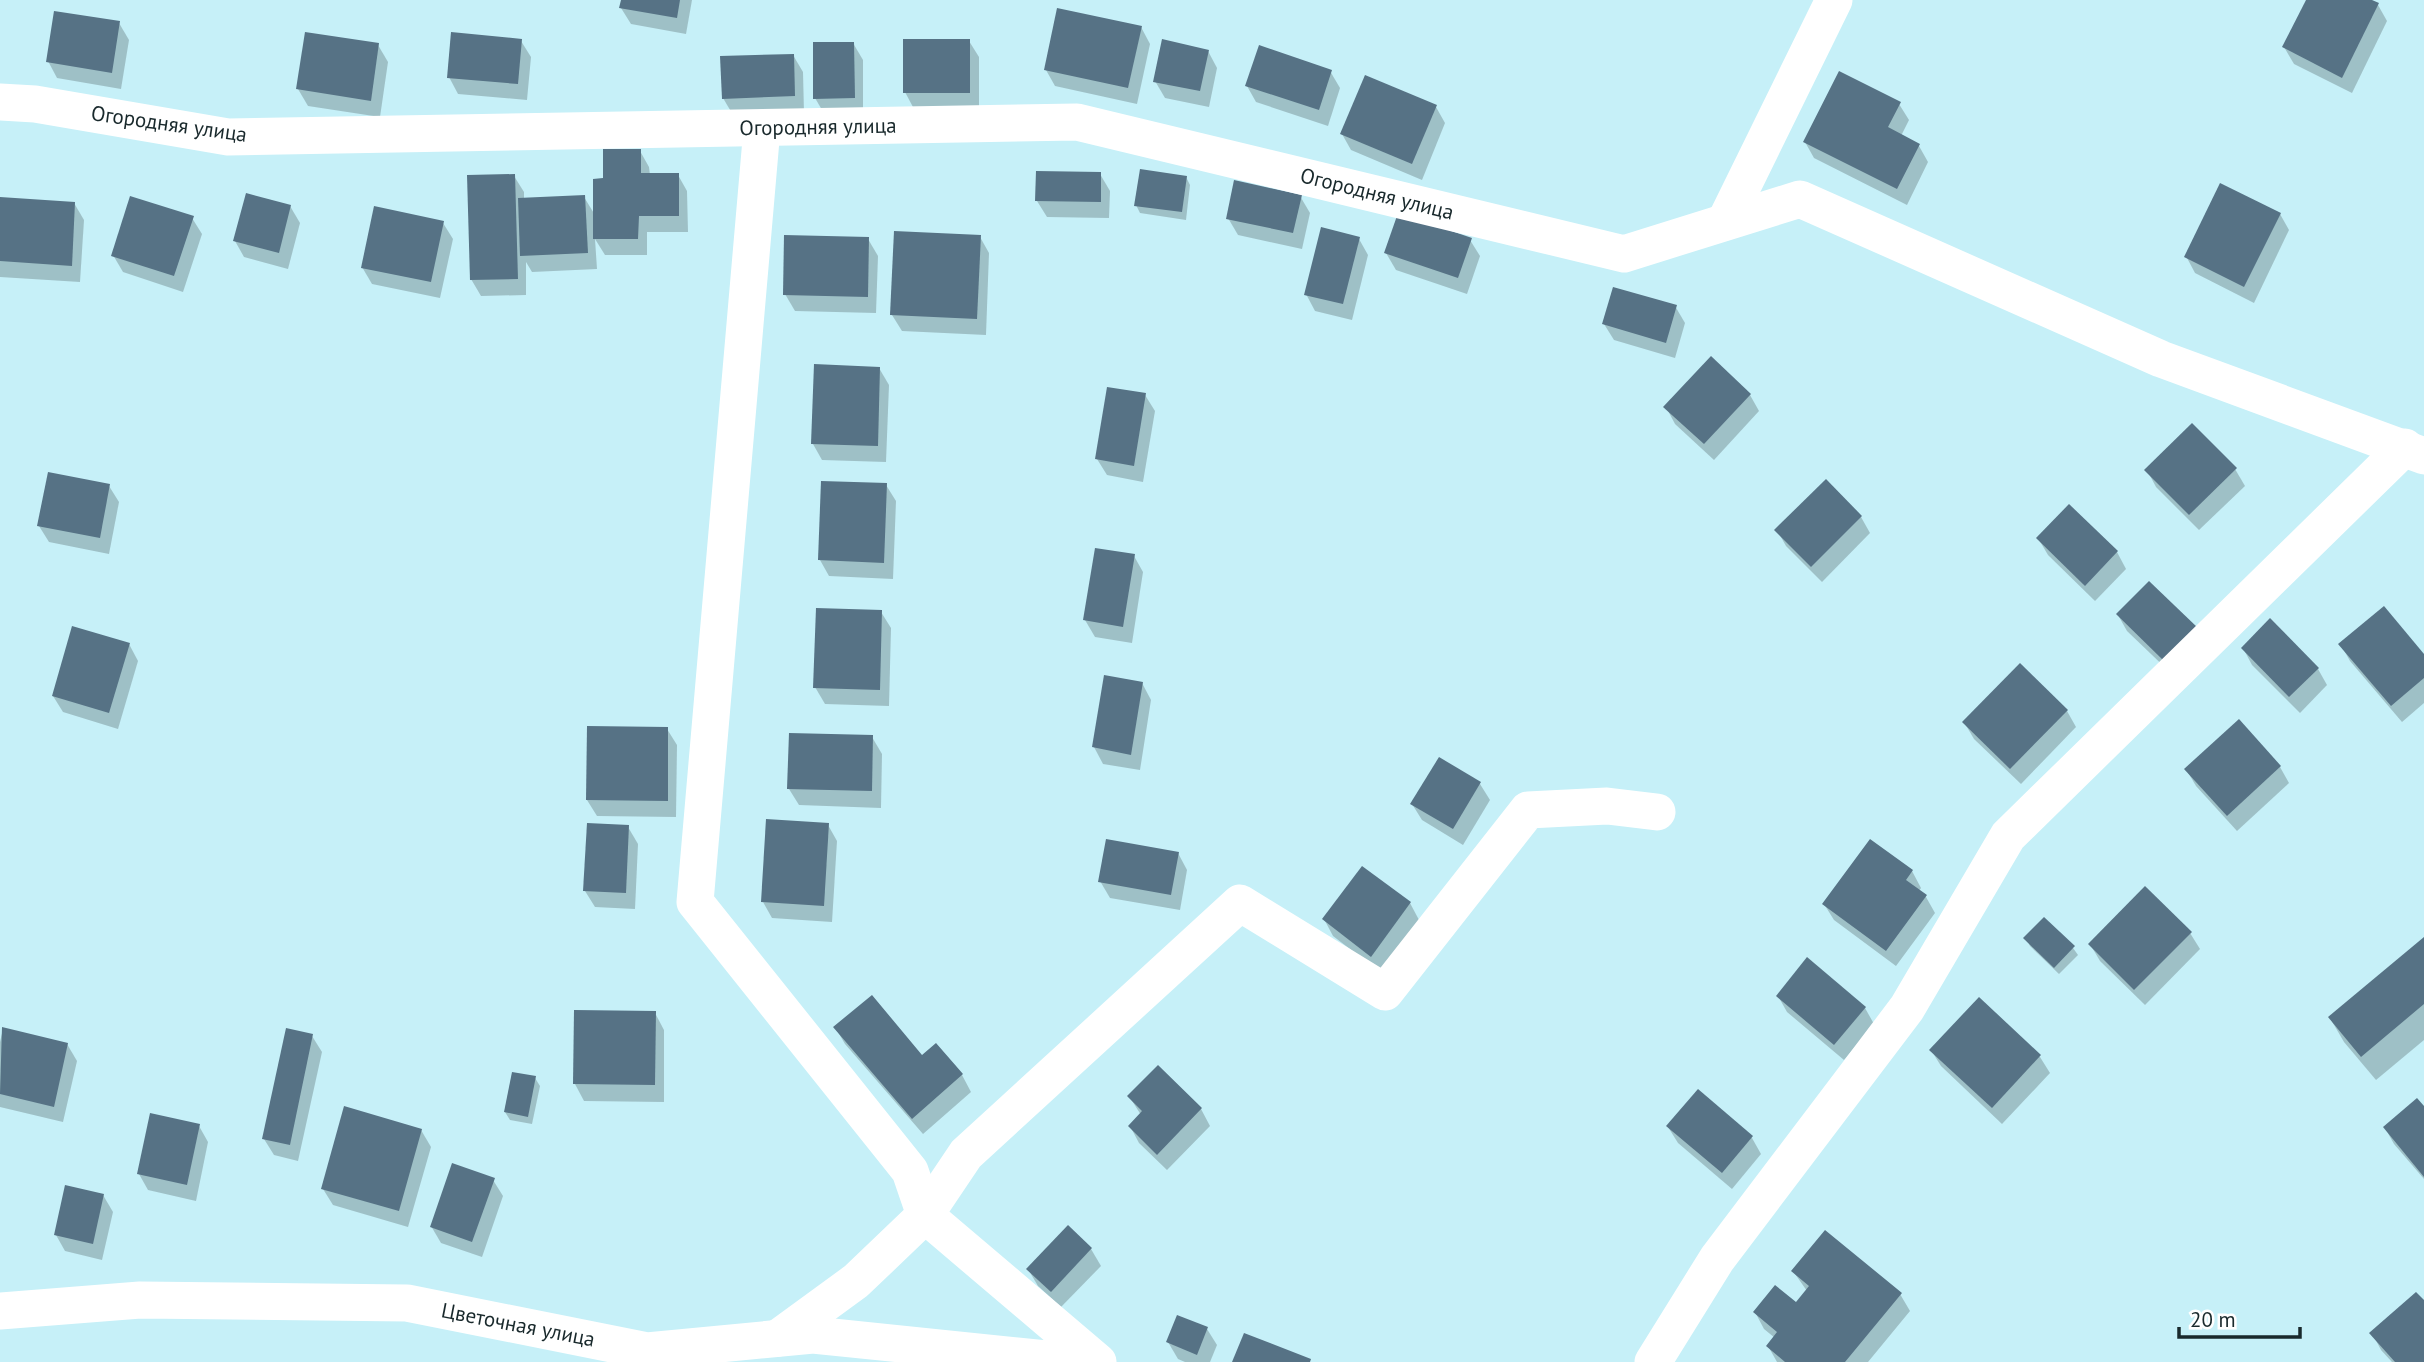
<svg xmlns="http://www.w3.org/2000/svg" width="2424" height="1362" font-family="'PT Sans',sans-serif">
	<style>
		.shadow { fill: #0003 }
		.building { fill: #567285 }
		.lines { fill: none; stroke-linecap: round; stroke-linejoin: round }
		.minor { stroke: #fff; stroke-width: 37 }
		.labels { text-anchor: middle; stroke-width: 7; stroke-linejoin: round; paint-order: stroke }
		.street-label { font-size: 21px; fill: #19292c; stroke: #fff }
	</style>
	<rect width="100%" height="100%" fill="#c6f0f8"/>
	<g class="shadow">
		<polygon points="622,0 692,0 686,34 631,24 621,8"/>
		<polygon points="2307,0 2368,0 2378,5 2387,21 2352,93 2294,64 2284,47"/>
		<polygon points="119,23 129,40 121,89 57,78 48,61"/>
		<polygon points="1141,27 1150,44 1137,104 1055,86 1046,70"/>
		<polygon points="521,41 531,57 527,100 458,94 449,77"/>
		<polygon points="969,41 979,57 979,109 914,109 905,92"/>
		<polygon points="853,43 863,60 863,115 825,115 815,98"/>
		<polygon points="378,45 388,62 380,117 308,106 298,89"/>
		<polygon points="1208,51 1217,68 1209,107 1165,98 1155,81"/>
		<polygon points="793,55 803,72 804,113 733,115 723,98"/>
		<polygon points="1330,71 1340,88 1328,126 1256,102 1247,86"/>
		<polygon points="1899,104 1909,120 1901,136 1919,146 1928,162 1907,205 1814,158 1805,142"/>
		<polygon points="1436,107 1445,123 1422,180 1351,150 1342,134"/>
		<polygon points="640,151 649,167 650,175 678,175 687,191 688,232 647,232 647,255 605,255 595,239 597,269 532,272 526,262 526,295 481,296 471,279 514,176 524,192 524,200 584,197 595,215 605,180"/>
		<polygon points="1100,174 1110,191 1109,218 1047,217 1037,201"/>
		<polygon points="1186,177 1190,185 1186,220 1140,213 1136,205"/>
		<polygon points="1300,196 1310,213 1302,249 1238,235 1228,218"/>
		<polygon points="0,199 74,203 84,220 80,282 0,277"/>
		<polygon points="290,206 300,223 288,269 244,257 235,241"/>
		<polygon points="2280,214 2289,230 2254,303 2195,273 2186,256"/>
		<polygon points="192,218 202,234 183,292 123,272 113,255"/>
		<polygon points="443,223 453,239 440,298 372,284 362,267"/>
		<polygon points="980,237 989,253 986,335 902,331 892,315"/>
		<polygon points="868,239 878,256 876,313 795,311 785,294"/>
		<polygon points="1359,239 1368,255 1352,320 1315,311 1306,294"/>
		<polygon points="1470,240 1480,256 1467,294 1396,270 1386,253"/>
		<polygon points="1675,306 1685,323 1675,358 1614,340 1604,324"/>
		<polygon points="879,368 889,385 886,462 822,460 813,444"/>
		<polygon points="1145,395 1155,411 1143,482 1107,475 1097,459"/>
		<polygon points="1750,395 1759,411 1714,460 1675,424 1666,407"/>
		<polygon points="2235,469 2245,486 2199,530 2156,487 2147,470"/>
		<polygon points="886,485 896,501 893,579 829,576 820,560"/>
		<polygon points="109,486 119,502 109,554 49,542 39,526"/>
		<polygon points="2069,506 2117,552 2126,569 2095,601 2048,555 2038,538"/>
		<polygon points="1861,517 1870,533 1822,582 1786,546 1777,530"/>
		<polygon points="1134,556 1143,572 1132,643 1095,637 1085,620"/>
		<polygon points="881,612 891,628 889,706 825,704 815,687"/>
		<polygon points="2118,615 2196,629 2175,677 2127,631"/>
		<polygon points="129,644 138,661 118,729 63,712 53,696"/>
		<polygon points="2341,645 2424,657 2424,703 2402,722 2350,661"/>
		<polygon points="2243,648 2318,669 2327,685 2300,713 2252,665"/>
		<polygon points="1142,683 1151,700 1140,770 1103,764 1094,747"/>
		<polygon points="2067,711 2076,727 2021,784 1974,739 1964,722"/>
		<polygon points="667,729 677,745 676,817 597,816 587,800"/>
		<polygon points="872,737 882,754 881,808 799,805 789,789"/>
		<polygon points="1440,759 1480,784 1490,800 1463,845 1422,820 1412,804"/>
		<polygon points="2280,767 2289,783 2237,831 2196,786 2186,769"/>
		<polygon points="828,825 837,841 832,922 772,918 763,902"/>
		<polygon points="628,827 638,844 635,909 595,907 585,891"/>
		<polygon points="1178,853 1187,870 1180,910 1110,898 1100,881"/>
		<polygon points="1912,871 1921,888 1919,891 1926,897 1935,913 1896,966 1834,920 1824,904"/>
		<polygon points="1410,903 1419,920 1380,972 1333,936 1324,919"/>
		<polygon points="2190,933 2200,949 2145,1005 2100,961 2090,944"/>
		<polygon points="2026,938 2073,948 2078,955 2059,974 2030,946"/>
		<polygon points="2424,939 2424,1040 2376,1080 2344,1042 2330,1018"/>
		<polygon points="1778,996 1865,1008 1874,1024 1844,1060 1787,1012"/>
		<polygon points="1979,999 2040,1057 2050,1073 2002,1124 1941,1066 1931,1050"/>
		<polygon points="655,1013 664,1030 664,1102 584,1101 575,1084"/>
		<polygon points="835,1027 922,1058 936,1046 962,1075 971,1092 923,1134 845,1044"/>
		<polygon points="3,1029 67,1044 77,1061 63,1122 0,1107 0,1042"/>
		<polygon points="312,1036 322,1052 298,1161 274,1155 264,1139"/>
		<polygon points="535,1078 540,1086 532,1124 510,1120 505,1112"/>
		<polygon points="1699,1091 1752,1138 1761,1154 1732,1189 1678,1143 1668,1127"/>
		<polygon points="1129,1096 1201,1109 1210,1126 1167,1170 1139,1143 1130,1126 1141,1115"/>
		<polygon points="2424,1109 2424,1179 2394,1144 2385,1128"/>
		<polygon points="199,1126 208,1142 196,1201 148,1190 139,1174"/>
		<polygon points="421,1130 431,1147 408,1227 333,1205 323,1189"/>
		<polygon points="493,1180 503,1196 482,1257 441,1243 431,1226"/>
		<polygon points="103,1195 113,1212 102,1260 65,1251 56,1235"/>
		<polygon points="1068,1227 1091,1249 1101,1266 1061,1307 1038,1286 1028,1269"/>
		<polygon points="1793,1271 1900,1294 1910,1311 1868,1362 1777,1362 1768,1346 1775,1338 1764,1329 1755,1312 1796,1304 1807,1291"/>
		<polygon points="2424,1303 2424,1362 2392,1362 2381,1350 2372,1333"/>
		<polygon points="1207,1329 1217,1345 1210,1362 1185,1362 1178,1359 1168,1342"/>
	</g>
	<g class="building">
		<polygon points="621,0 680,0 677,18 619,8"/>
		<polygon points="2306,0 2372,0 2379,3 2342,78 2282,47"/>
		<polygon points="1057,8 1142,26 1128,88 1044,70"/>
		<polygon points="54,11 120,21 112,73 46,62"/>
		<polygon points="305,32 379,43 371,101 296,89"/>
		<polygon points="451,32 522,39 518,84 447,78"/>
		<rect x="903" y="39" width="67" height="54"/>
		<polygon points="1162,39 1209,50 1200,91 1153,82"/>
		<polygon points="813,42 854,42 855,98 813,99"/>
		<polygon points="1259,45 1332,70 1319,110 1245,86"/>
		<polygon points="794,54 795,96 722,99 720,56"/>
		<polygon points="1839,71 1901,102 1888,127 1920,144 1897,189 1803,142"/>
		<polygon points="1365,75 1437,105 1412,164 1340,134"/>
		<polygon points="603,149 641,149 641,173 679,173 679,216 639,216 638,239 593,239 593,179 603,178"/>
		<polygon points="1140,169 1187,176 1182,212 1134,206"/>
		<polygon points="1036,171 1101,172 1101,202 1035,201"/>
		<polygon points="515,174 518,279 470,280 467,175"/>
		<polygon points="1234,180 1302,195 1293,233 1226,219"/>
		<polygon points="2220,183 2281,213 2244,287 2184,257"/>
		<polygon points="246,193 291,205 279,253 233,241"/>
		<polygon points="585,195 588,253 520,256 518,198"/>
		<polygon points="130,196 194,216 174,276 111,256"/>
		<polygon points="0,197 75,202 72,266 0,261"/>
		<polygon points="374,206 444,221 431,282 361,268"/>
		<polygon points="1398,213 1472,238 1458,278 1384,253"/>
		<polygon points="1321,227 1360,237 1343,304 1304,295"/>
		<polygon points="894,231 981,235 977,319 890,315"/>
		<polygon points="784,235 869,237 868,297 783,295"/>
		<polygon points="1613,287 1677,305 1666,343 1602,324"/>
		<polygon points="1711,356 1751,394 1704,444 1663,407"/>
		<polygon points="814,364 880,367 878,446 811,444"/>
		<polygon points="1107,387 1146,393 1134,466 1095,459"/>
		<polygon points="2192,423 2237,468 2189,515 2144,470"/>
		<polygon points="48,472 110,484 100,538 37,526"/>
		<polygon points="1826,479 1862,516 1811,567 1774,530"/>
		<polygon points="821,481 887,483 884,563 818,560"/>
		<polygon points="2069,504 2118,551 2085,586 2036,538"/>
		<polygon points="1095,548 1135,554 1123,627 1083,620"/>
		<polygon points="2149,581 2198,628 2165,662 2116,614"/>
		<polygon points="2384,606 2424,654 2424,678 2391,706 2338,644"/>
		<polygon points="816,608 882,610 880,690 813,688"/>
		<polygon points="2270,618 2319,668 2289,697 2241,648"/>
		<polygon points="72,626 130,643 109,713 52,696"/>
		<polygon points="2020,663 2068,710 2010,769 1962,722"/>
		<polygon points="1104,675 1143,682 1131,755 1092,747"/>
		<polygon points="2239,719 2281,766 2227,816 2184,769"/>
		<polygon points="587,726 668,727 668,801 586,800"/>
		<polygon points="789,733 873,735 872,791 787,789"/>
		<polygon points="1439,757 1481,782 1453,829 1410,804"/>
		<polygon points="766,819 829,823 824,906 761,902"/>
		<polygon points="587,823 629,825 626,893 583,891"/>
		<polygon points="1106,839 1179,852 1171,895 1098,882"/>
		<polygon points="1870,839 1913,870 1906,880 1927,895 1886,951 1822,904"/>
		<polygon points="1362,866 1411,902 1371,957 1322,919"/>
		<polygon points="2145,886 2192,932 2134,990 2088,944"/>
		<polygon points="2044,917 2075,946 2054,968 2023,938"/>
		<polygon points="2424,937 2424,1004 2361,1057 2328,1017"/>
		<polygon points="1807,957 1866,1007 1834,1045 1776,996"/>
		<polygon points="872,995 922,1055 936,1043 963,1074 912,1119 833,1027"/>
		<polygon points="1979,997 2041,1055 1992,1108 1929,1050"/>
		<polygon points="574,1010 656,1011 655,1085 573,1084"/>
		<polygon points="2,1027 68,1043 54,1107 0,1094"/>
		<polygon points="286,1028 313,1034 290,1145 262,1139"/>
		<polygon points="1158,1065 1202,1108 1157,1155 1128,1126 1142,1111 1127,1096"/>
		<polygon points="512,1072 536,1076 528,1117 504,1112"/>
		<polygon points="1698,1089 1753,1136 1722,1173 1666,1126"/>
		<polygon points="2417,1098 2424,1106 2424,1177 2383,1127"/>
		<polygon points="344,1106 422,1129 399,1211 321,1189"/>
		<polygon points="150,1113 200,1124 187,1185 137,1174"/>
		<polygon points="452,1163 495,1178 472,1242 430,1227"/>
		<polygon points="65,1185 104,1194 93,1244 54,1235"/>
		<polygon points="1068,1225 1092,1248 1051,1292 1026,1269"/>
		<polygon points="1825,1230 1902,1293 1845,1362 1785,1362 1766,1346 1777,1332 1753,1312 1775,1285 1796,1302 1809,1286 1791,1271"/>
		<polygon points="2416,1292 2424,1300 2424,1362 2395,1362 2369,1333"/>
		<polygon points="1177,1315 1208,1327 1197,1355 1166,1342"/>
		<polygon points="1244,1333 1311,1359 1310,1362 1232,1362"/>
	</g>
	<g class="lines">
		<g class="minor">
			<polyline points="0,102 35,104 228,137 1077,122 1624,254 1800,199 2161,359 2424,456"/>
			<polyline points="762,128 695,902 910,1171 925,1215 856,1281 778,1338"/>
			<polyline points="1725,222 1834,0"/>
			<polyline points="0,1311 140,1300 407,1303 647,1351 813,1335 1076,1362"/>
			<polyline points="1098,1362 925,1215 966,1154 1240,903 1385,992 1528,810 1607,806 1657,812"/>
			<polyline points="1653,1362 1717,1259 1907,1008 2008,836 2405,447"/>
		</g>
	</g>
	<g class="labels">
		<g class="street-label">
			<text transform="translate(169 124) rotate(8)" y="7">Огородняя улица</text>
			<text transform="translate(818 127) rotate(-1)" y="7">Огородняя улица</text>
			<text transform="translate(1377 194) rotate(14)" y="7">Огородняя улица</text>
			<text transform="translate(518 1325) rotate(11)" y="7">Цветочная улица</text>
		</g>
	</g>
	<path d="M2179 1327v10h121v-10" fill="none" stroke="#19292c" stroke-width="3.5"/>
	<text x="2190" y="1327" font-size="21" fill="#19292c" stroke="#ffffff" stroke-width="5" paint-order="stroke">20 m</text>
</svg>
